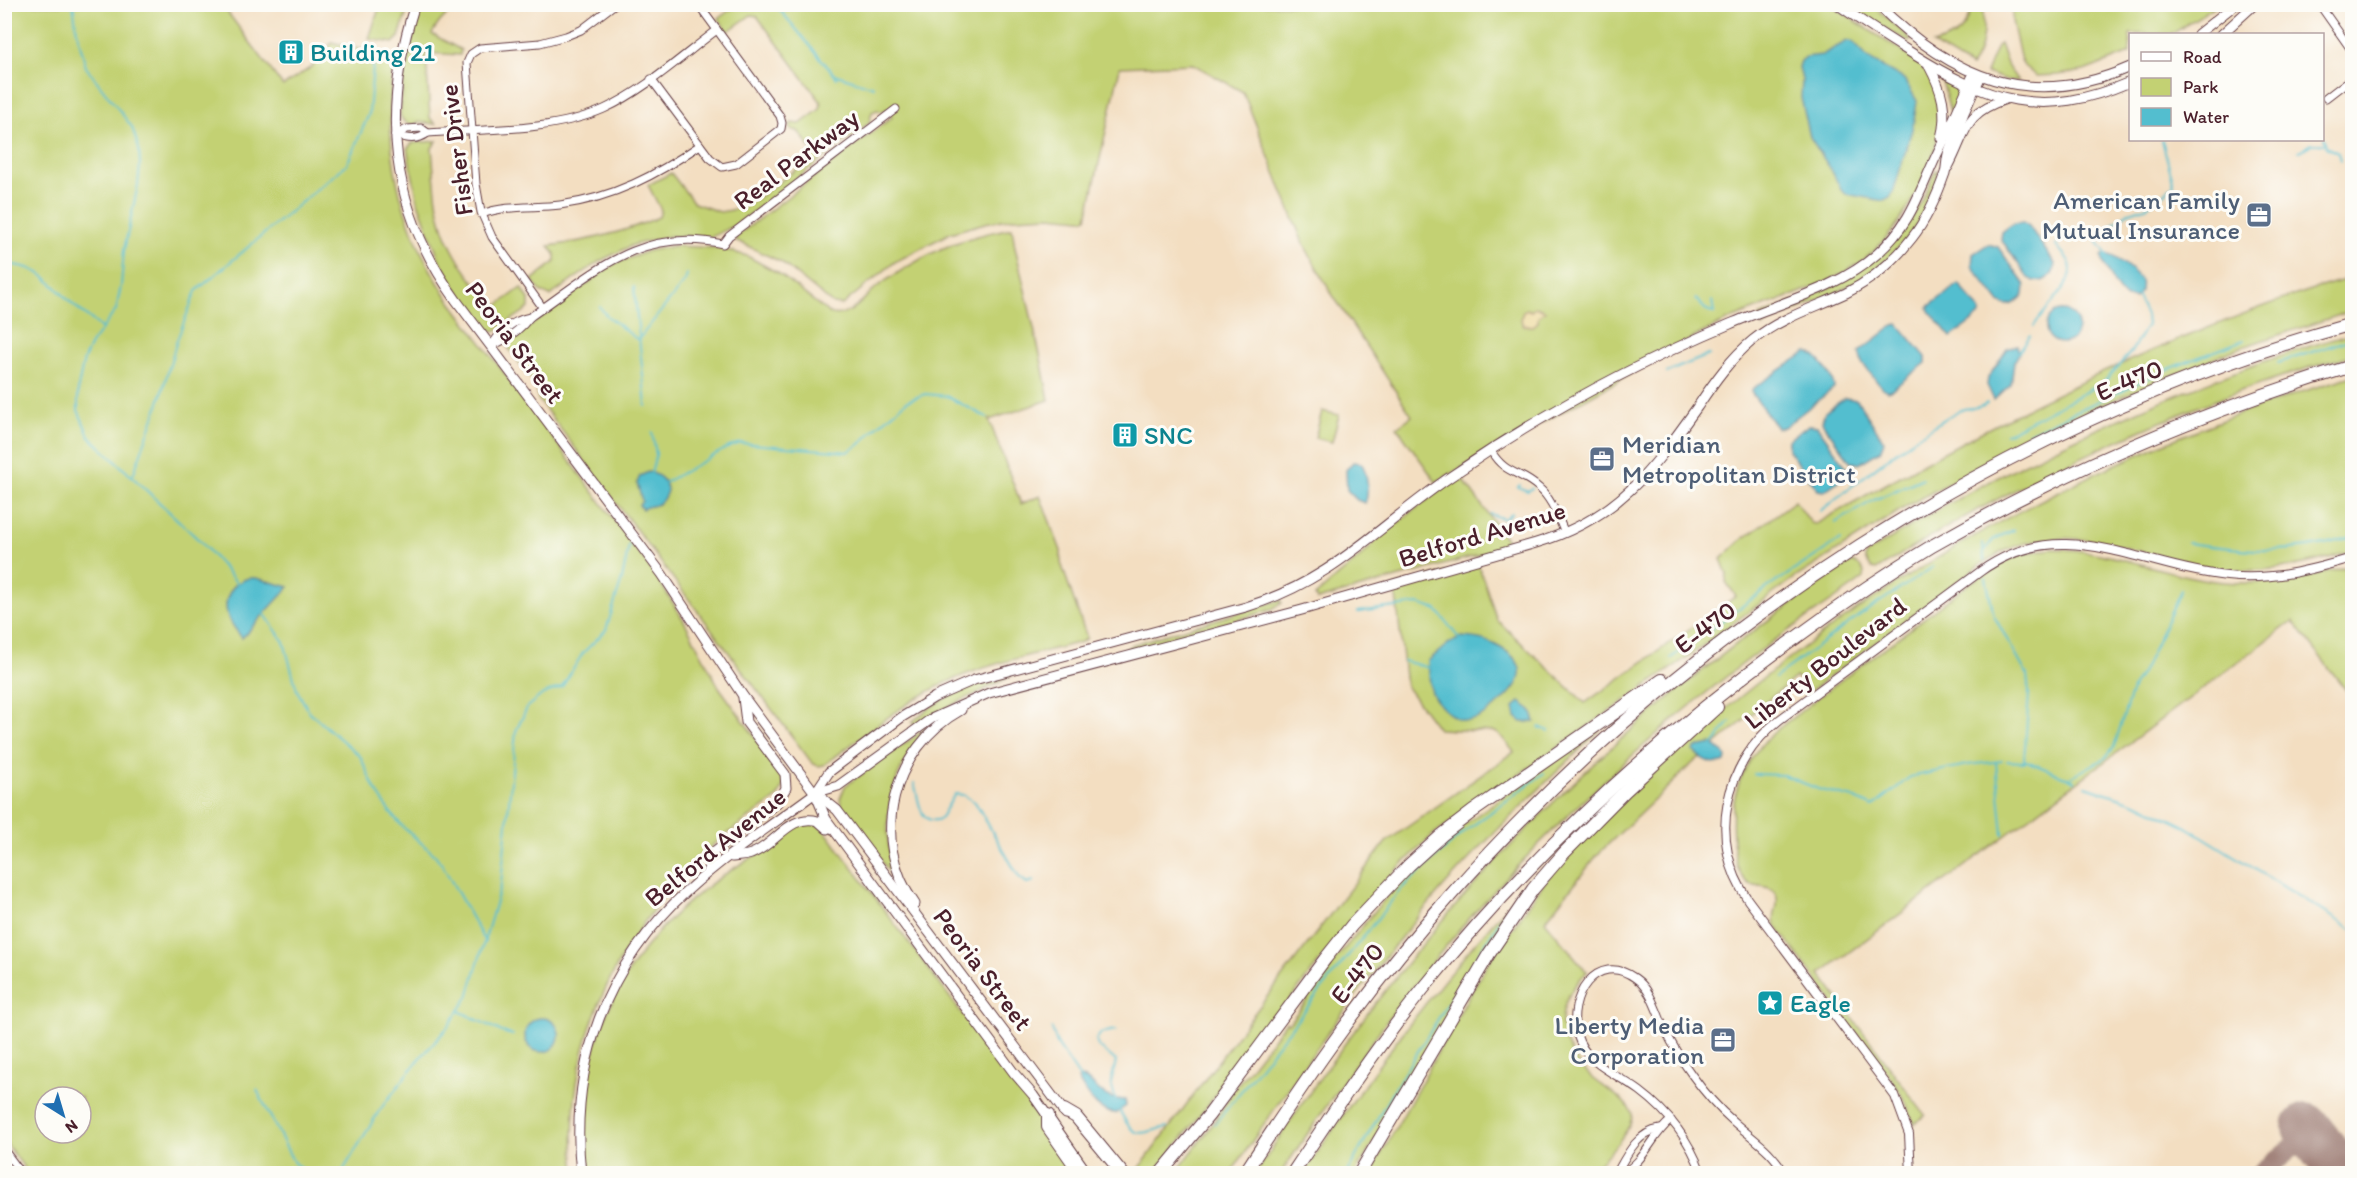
<svg xmlns="http://www.w3.org/2000/svg" width="2357" height="1178" font-family="Itim,sans-serif">
	<style>
		.green { fill: #c3d173; stroke: #86784f; stroke-width: 1.5; fill-rule: evenodd }
		.sand { fill: #eeda9e; stroke: #9c7c64; stroke-width: 1.5 }
		.water { fill: #53becf; stroke: #4e6e7d; stroke-width: 1.5 }
		.lines { fill: none; stroke-linecap: round; stroke-linejoin: round }
		.stream { stroke: #53becf; stroke-width: 2 }
		.taxiway { stroke: #9e7e76; stroke-width: 20 }
		.runway { stroke: #9e7e76; stroke-width: 48 }
		.minor-casing { stroke: #633c42; stroke-width: 9 }
		.tertiary-casing { stroke: #633c42; stroke-width: 10 }
		.secondary-casing { stroke: #633c42; stroke-width: 11 }
		.motorway-casing { stroke: #633c42; stroke-width: 14 }
		.minor { stroke: #fff; stroke-width: 7 }
		.tertiary { stroke: #fff; stroke-width: 8 }
		.secondary { stroke: #fff; stroke-width: 9 }
		.motorway { stroke: #fff; stroke-width: 12 }
		.labels { text-anchor: middle; stroke-width: 6; stroke-linejoin: round; paint-order: stroke }
		.culture-label { font-size: 26px; fill: #0d838f; stroke: #fdfcf7; text-anchor: start }
		.street-label { font-size: 26px; fill: #4a1f2b; stroke: #fdfcf7 }
		.service-label { font-size: 26px; fill: #4e5e75; stroke: #fdfcf7; text-anchor: end }
	</style>
	<rect width="100%" height="100%" fill="#fdfcf7"/>
	<filter id="ink" filterUnits="userSpaceOnUse"><feTurbulence type="fractalNoise" baseFrequency=".0167" numOctaves="2"/><feDisplacementMap in="SourceGraphic" scale="12" xChannelSelector="R" yChannelSelector="G"/><feConvolveMatrix kernelMatrix="1 2 1 2 8 2 1 2 1" color-interpolation-filters="sRGB"/></filter>
	<filter id="wash" filterUnits="userSpaceOnUse"><feTurbulence type="fractalNoise" baseFrequency=".008" numOctaves="4" result="noise"/><feDisplacementMap in="SourceGraphic" scale="24" xChannelSelector="R" yChannelSelector="G"/><feGaussianBlur stdDeviation="1.35" result="paint"/><feColorMatrix in="noise" values="0 0 0 0 0 0 0 0 0 0 0 0 0 0 0 0 0 1.4 0 .05"/><feComposite in="paint" operator="in"/></filter>
	<g filter="url(#wash)">
		<rect width="100%" height="100%" fill="#f3dec1"/>
		<g class="green">
			<path d="M5,5H222L283,86C300,74 325,62 331,42L391,57L393,64C383,151 398,224 448,298L654,573L683,619L719,687L780,771L784,784L777,798C750,818 719,838 694,861C682,873 672,887 662,899C597,979 565,1071 575,1173H28L5,1142ZM45,1097H81V1133H45Z"/>
			<polygon points="380,5 409,5 399,37 393,43 369,39"/>
			<path d="M421,5H469C452,7 440,19 432,34L461,50L460,55L426,53L430,118L436,124L417,122L416,124C408,124 402,123 400,114L405,63Z"/>
			<path d="M737,5H1831L1917,61C1975,106 1911,223 1866,258C1825,290 1765,302 1718,325C1685,341 1654,360 1623,378C1561,412 1499,447 1436,482L1397,427L1412,416L1330,291L1303,243L1243,92L1193,64L1120,67L1087,218L1081,219L1049,216L1014,218L985,223L950,233L895,262L842,305L833,304L781,262L735,240L738,235L892,117L886,109L883,112L877,110L872,112L869,123L736,225L711,237L670,236L633,245L600,261L550,296L541,292L532,280L555,262V254L549,246C588,241 623,233 659,217L661,210L648,185L671,173L694,203L720,212L744,208L811,158L813,151L798,131L790,129L791,123L800,124L820,109L821,102L757,16L751,15L727,32L719,18Z"/>
			<polygon points="1844,5 1872,5 1911,39 1909,42"/>
			<path d="M1973,5H1982C1985,27 1984,49 1971,67L1933,44C1959,37 1965,31 1973,5Z"/>
			<polygon points="2013,5 2013,4 2217,5 2172,34 2130,34 2130,53 2084,71 2058,75 2036,76 2024,66 2021,61 2012,21"/>
			<polygon points="2000,44 2008,67 2018,81 2007,80 1986,73 1997,46"/>
			<polygon points="1944,80 1963,89 1952,112 1950,111 1942,81"/>
			<path d="M437,141L432,148C435,181 435,214 450,244C460,266 476,284 490,303L498,305L521,288L529,299V308L495,331L488,330L483,325L452,283L440,261L418,202L407,149L412,143Z"/>
			<path d="M1936,170L1939,171C1929,221 1891,264 1847,287C1819,302 1790,310 1763,327L1759,316L1835,285L1901,235L1921,203Z"/>
			<path d="M1012,228L1015,247L1041,359L1049,400L989,420L1021,504L1040,496L1061,551V563L1087,638L1081,642C1033,655 982,664 937,687C896,708 861,738 824,765L818,766L812,763L538,399L536,385L507,346V343L614,264L648,251L674,246L719,248L747,256L778,273L829,313C850,321 863,298 878,286C924,254 957,238 1012,228Z"/>
			<path d="M2352,278V311L2239,348L2099,406L2001,454L1907,506L1793,579L1689,656L1435,833L1391,875L1363,906L1155,1173L1135,1174L1243,1028L1386,842L1514,752L1500,735L1495,732L1438,729L1406,686L1395,586L1478,563L1497,620L1585,703L1736,596L1726,582L1727,574L1721,559L1739,542L1795,501L1811,523L1816,524C1940,452 2065,384 2198,332C2249,311 2299,292 2352,278Z"/>
			<path d="M2352,334V355C2189,401 2019,479 1876,570L1872,569L1865,559L1866,554C1956,495 2053,447 2152,405C2217,378 2284,352 2352,334Z"/>
			<path d="M2352,376V551C2311,564 2271,573 2227,570C2139,562 2065,506 1980,565L1809,692L1796,677L1693,763L1598,854L1545,921L1587,972C1549,1009 1557,1046 1594,1079C1606,1089 1625,1099 1632,1113C1633,1131 1601,1163 1586,1174H1369C1410,1107 1445,1036 1485,968C1495,951 1508,935 1519,919C1530,904 1540,886 1553,871C1588,832 1627,796 1666,761C1867,577 2092,455 2352,376Z"/>
			<polygon points="1322,411 1339,415 1332,442 1315,438"/>
			<polygon points="1460,475 1511,546 1317,600 1315,596 1367,551 1379,537"/>
			<path d="M2053,549C2104,549 2153,570 2202,579C2255,589 2303,579 2352,565V698L2293,621L1820,974L1925,1115L1914,1124L1906,1103L1893,1081L1775,925C1771,914 1781,905 1776,895C1769,882 1758,889 1748,883C1730,872 1731,815 1735,796C1740,776 1751,756 1765,741C1775,730 1788,721 1800,712C1832,686 1865,662 1898,638C1932,613 1972,578 2009,559C2023,553 2038,550 2053,549Z"/>
			<path d="M1852,562C1859,564 1866,570 1864,578C1834,601 1802,620 1771,643C1732,671 1694,702 1658,733C1576,804 1499,880 1432,963C1377,1030 1329,1102 1281,1173H1256C1416,923 1603,726 1852,562Z"/>
			<polygon points="1281,600 1282,603 1270,610 1127,652 1126,650 1131,645"/>
			<path d="M1010,673L1011,676C979,694 945,706 914,725L912,722C943,694 971,685 1010,673Z"/>
			<path d="M928,727V730C891,770 880,818 893,871L891,874L842,809L840,799L845,786Z"/>
			<path d="M1597,729L1599,731C1545,784 1489,835 1439,892C1362,981 1296,1076 1231,1173L1175,1174L1210,1128L1234,1089L1286,1022L1289,1023L1307,1000L1305,997L1392,890L1449,835Z"/>
			<path d="M813,823L823,828L1038,1115L1079,1173L586,1174C571,1033 633,925 754,856C768,848 780,834 795,827C800,824 807,824 813,823Z"/>
			<path d="M1538,873L1540,875L1406,1081L1393,1105L1395,1108L1355,1173L1303,1174C1375,1066 1449,967 1538,873Z"/>
		</g>
		<polygon class="sand" points="1536,307 1545,311 1538,317 1538,322 1533,326 1523,325 1521,320 1523,311 1527,309 1531,311"/>
		<g class="water">
			<polygon points="1847,41 1852,41 1869,59 1904,79 1917,101 1913,126 1894,190 1890,198 1884,201 1846,194 1841,190 1833,173 1810,137 1801,98 1802,80 1799,67 1801,61 1806,57 1822,55"/>
			<path d="M2023,222L2029,226L2055,264L2053,273C2046,281 2038,285 2028,278L2001,239L2002,232L2014,223Z"/>
			<path d="M1988,244L1998,247L2025,285L2024,295C2017,302 2009,309 1999,302L1972,266L1973,254Z"/>
			<path d="M2105,254C2113,254 2138,273 2141,281C2142,283 2141,289 2141,291L2135,298H2126C2119,294 2102,265 2102,256Z"/>
			<polygon points="1959,284 1981,312 1979,316 1951,337 1929,311 1928,307"/>
			<circle cx="2062" cy="327" r="16"/>
			<polygon points="1898,324 1926,357 1926,363 1892,389 1887,391 1882,388 1862,363 1859,352 1894,325"/>
			<polygon points="2017,345 2019,353 2014,363 2011,384 1994,400 1987,385 1988,378 2007,349"/>
			<path d="M1807,352C1818,355 1834,377 1834,388L1784,427L1777,428L1751,392L1755,387Z"/>
			<polygon points="1845,398 1857,400 1884,441 1880,451 1859,464 1850,461 1822,422 1825,412"/>
			<polygon points="1809,425 1817,426 1847,468 1844,477 1824,491 1818,490 1788,450 1788,440"/>
			<path d="M1353,462L1361,463C1368,472 1369,494 1365,503L1357,500L1347,490L1346,470Z"/>
			<path d="M648,472C658,474 667,480 667,491C660,510 653,503 642,509L639,505L642,501L637,483L640,476Z"/>
			<path d="M249,578H256L289,587L242,638C237,631 231,624 228,617C222,600 231,582 249,578Z"/>
			<path d="M1462,637C1478,638 1488,640 1501,648C1530,665 1523,682 1502,701C1492,709 1476,724 1462,720C1450,717 1437,704 1432,693C1429,684 1429,671 1428,661L1448,644Z"/>
			<polygon points="1520,702 1531,710 1535,722 1522,722 1516,717 1514,707"/>
			<path d="M1712,744L1724,753L1726,758L1725,762C1714,767 1701,759 1693,751L1696,747Z"/>
			<circle cx="542" cy="1035" r="17"/>
			<path d="M1081,1077C1100,1084 1096,1098 1125,1100L1126,1106L1116,1113C1099,1114 1085,1093 1078,1079Z"/>
		</g>
		<g class="lines">
			<g class="stream">
				<polyline points="73,4 77,32 86,67 132,127 139,149 140,165 138,185 124,250 121,286 116,310 91,344 84,359 78,387 78,410 89,436 200,541 238,584"/>
				<polyline points="775,4 837,78"/>
				<polyline points="837,75 874,87"/>
				<polyline points="2324,138 2326,147 2338,153 2340,161"/>
				<polyline points="2299,151 2312,144 2323,144"/>
				<polyline points="2108,256 2097,241 2103,232 2127,213 2148,206 2174,185 2162,140"/>
				<path d="M4,264C39,266 46,277 68,300C78,310 91,318 101,328"/>
				<polyline points="634,287 646,406"/>
				<polyline points="1696,299 1705,309 1714,313"/>
				<polyline points="1712,301 1714,313"/>
				<polyline points="600,307 607,316 638,340 685,281 687,274"/>
				<path d="M2034,326C2042,312 2077,281 2070,264C2068,257 2060,251 2056,245"/>
				<polyline points="2018,353 2030,336"/>
				<polyline points="2278,363 2352,339"/>
				<polyline points="1667,372 1709,355"/>
				<polyline points="2029,433 2166,370 2244,340"/>
				<polyline points="2006,434 2104,382 2131,352 2147,325 2146,316 2137,294"/>
				<polyline points="651,474 656,454 652,432"/>
				<polyline points="132,478 158,406 177,340 196,291 347,164 369,114 374,55"/>
				<polyline points="664,483 727,448 740,443 848,452 859,445 878,426 907,401 925,394 946,396 988,418"/>
				<polyline points="1520,485 1518,487 1528,491 1532,488"/>
				<path d="M1820,511C1863,478 1909,439 1956,412C1967,406 1975,411 1987,403"/>
				<polyline points="1490,514 1504,519 1511,513"/>
				<polyline points="1835,523 1874,500 1923,478"/>
				<polyline points="1983,543 1984,560"/>
				<path d="M2188,543C2251,552 2291,555 2352,537"/>
				<polyline points="1984,551 1994,539 2014,530"/>
				<polyline points="1986,578 1994,616 2027,675 2029,693 2024,760 2075,781"/>
				<polyline points="1358,612 1418,604 1437,610 1461,641"/>
				<polyline points="264,613 284,642 297,690 309,712 360,756 375,789 390,812 403,827 435,855 443,866 485,942"/>
				<polyline points="1671,658 1767,588 1840,540"/>
				<polyline points="1404,661 1430,668"/>
				<polyline points="1775,678 1860,615 1933,567"/>
				<polyline points="1539,727 1549,731"/>
				<polyline points="1712,747 1730,722"/>
				<polyline points="2007,761 2025,762"/>
				<polyline points="1996,763 2003,834"/>
				<polyline points="1754,774 1783,775 1818,789 1853,798 1873,807 1910,777 1967,765 2002,761"/>
				<polyline points="2071,777 2105,758 2114,747 2133,686 2149,659 2181,590"/>
				<path d="M914,783C919,796 918,827 940,819L955,794L963,795L975,802L1019,877L1027,883L1034,881"/>
				<polyline points="2086,786 2139,804 2187,827 2352,929"/>
				<polyline points="459,1011 502,1032 513,1035"/>
				<polyline points="1052,1029 1057,1044 1080,1078"/>
				<polyline points="257,1090 294,1163 309,1174"/>
				<polyline points="1116,1101 1111,1083 1116,1061 1098,1046 1096,1040 1101,1033 1116,1030"/>
				<path d="M1119,1109C1134,1139 1136,1135 1167,1127"/>
				<polyline points="1215,1124 1401,889 1460,835 1544,773"/>
				<polyline points="341,1174 379,1111 416,1063 448,1027 468,997 501,884 516,731 528,706 543,694 562,687 583,653 606,630 622,579 629,545"/>
				<polyline points="1346,1174 1393,1091 1502,917"/>
			</g>
			<polyline class="taxiway" points="2260,1174 2310,1133"/>
			<polyline class="runway" points="2306,1127 2343,1174"/>
		</g>
	</g>
	<g filter="url(#ink)">
		<g class="lines">
			<defs>
				<g id="minor">
					<polyline points="2319,4 2352,51"/>
					<polyline points="651,79 710,158 722,167 736,164 781,129 782,123 780,116 698,4"/>
					<polyline points="2326,98 2352,78"/>
					<path d="M395,135C407,139 417,141 428,133C484,129 552,132 604,109C644,91 682,56 717,30"/>
					<polyline points="395,135 407,129 421,128 428,133"/>
					<path d="M482,214C506,205 535,208 560,205C613,198 657,175 700,145"/>
					<polyline points="543,308 492,237 481,212 476,184 467,63 471,54 480,48 540,43 566,36 581,30 615,4"/>
					<path d="M491,346C506,340 520,330 530,317C593,274 639,226 723,244L729,236L896,109"/>
					<path d="M491,346C500,332 513,320 530,317"/>
					<path d="M1491,451C1505,475 1521,471 1539,488C1552,499 1558,518 1565,533"/>
					<polyline points="4,1150 22,1174"/>
					<path d="M1616,1174C1626,1156 1637,1132 1660,1129"/>
					<path d="M1621,1174C1647,1160 1650,1137 1671,1120"/>
					<path d="M1702,1174C1690,1141 1668,1112 1640,1091C1616,1073 1587,1066 1577,1035C1566,999 1596,950 1635,978C1651,989 1656,1010 1664,1028C1672,1044 1681,1060 1692,1075C1704,1092 1718,1108 1734,1122C1753,1139 1773,1151 1785,1174"/>
				</g>
				<path id="tertiary" d="M1911,1174L1909,1134L1895,1096L1748,900C1707,841 1724,763 1779,720L1981,571C2063,512 2139,567 2227,576C2271,581 2311,570 2352,558"/>
				<g id="secondary">
					<path d="M415,4C381,112 389,207 456,300L662,574L743,696L815,793L826,819L1014,1073L1033,1095L1088,1174"/>
					<path d="M1837,4C1861,21 1886,37 1910,52C1989,102 2041,120 2130,82"/>
					<path d="M1877,4C1952,78 2030,111 2130,67"/>
					<polyline points="2198,34 2236,4"/>
					<polyline points="2222,34 2255,4"/>
					<path d="M1929,66C1942,90 1948,111 1941,138"/>
					<path d="M1948,167C1967,132 1962,113 2006,99"/>
					<path d="M815,793L838,786L931,719L989,693L1302,610L1536,543C1617,519 1651,472 1698,406C1714,382 1731,358 1753,340C1782,317 1814,308 1846,293C1872,280 1895,260 1912,238C1927,219 1937,196 1945,173C1947,166 1946,158 1949,151C1958,126 1969,100 1981,76"/>
					<polyline points="817,794 837,810 1066,1114"/>
					<path d="M732,857C738,856 746,856 751,854C776,845 789,813 818,821L827,829"/>
					<polyline points="707,873 712,853 777,803 786,788 785,774 746,722 743,698"/>
					<path d="M915,904C868,840 892,748 961,710"/>
					<path d="M581,1174C569,1064 606,964 688,890C727,854 772,825 815,793L829,772L902,717L935,697L974,680L1246,607C1334,580 1378,526 1450,477C1537,417 1633,365 1730,324C1778,303 1838,289 1877,254C1913,222 1919,191 1939,150C1952,125 1962,99 1974,73"/>
				</g>
				<g id="motorway">
					<polyline points="1064,1110 1076,1117 1123,1174"/>
					<polyline points="1048,1115 1048,1127 1081,1174"/>
					<polyline points="1160,1174 1209,1115 1325,959 1352,925 1409,865 1442,835 1472,812 1662,680"/>
					<path d="M1244,1174C1307,1077 1372,983 1449,897C1685,629 2007,419 2352,324"/>
					<path d="M1292,1174C1334,1111 1376,1048 1423,989C1532,854 1660,735 1801,634C1843,603 1887,573 1932,546C2064,470 2207,410 2352,366"/>
					<polyline points="1359,1174 1489,954 1533,889 1564,853 1625,791 1717,707"/>
				</g>
			</defs>
			<use href="#minor" class="minor-casing"/>
			<use href="#tertiary" class="tertiary-casing"/>
			<use href="#secondary" class="secondary-casing"/>
			<use href="#motorway" class="motorway-casing"/>
			<use href="#minor" class="minor"/>
			<use href="#tertiary" class="tertiary"/>
			<use href="#secondary" class="secondary"/>
			<use href="#motorway" class="motorway"/>
		</g>
	</g>
	<defs>
		<symbol id="building-square" viewBox="-11 -11 22 22"><rect x="-9" y="-9" width="18" height="18" rx="4" fill="#0f9aa8" stroke="#fdfcf7"/><path d="M-4-6H4V6H1V3H-1V6H-4ZM-2.5-4.3h1.7v1.8h-1.7ZM.8-4.3h1.7v1.8H.8ZM-2.5-1h1.7V.8h-1.7ZM.8-1h1.7V.8H.8Z" fill="#fff"/></symbol>
		<symbol id="office-square" viewBox="-11 -11 22 22"><rect x="-9" y="-9" width="18" height="18" rx="4" fill="#5c6f8a" stroke="#fdfcf7"/><path d="M-6-3h4V-5.5h4V-3h4V5H-6ZM-1-4.5V-3h2v-1.5ZM-6 0V1H6V0Z" fill="#fff"/></symbol>
		<symbol id="sight-square" viewBox="-11 -11 22 22"><rect x="-9" y="-9" width="18" height="18" rx="4" fill="#0f9aa8" stroke="#fdfcf7"/><path d="M0-6L1.8-2.2L6-1.7L2.9 1.2L3.7 5.4L0 3.3L-3.7 5.4L-2.9 1.2L-6-1.7L-1.8-2.2Z" fill="#fff"/></symbol>
	</defs>
	<g fill-rule="evenodd">
		<use href="#building-square" x="276" y="37" width="30" height="30"/>
		<use href="#office-square" x="2244" y="200" width="30" height="30"/>
		<use href="#building-square" x="1110" y="420" width="30" height="30"/>
		<use href="#office-square" x="1587" y="444" width="30" height="30"/>
		<use href="#sight-square" x="1755" y="988" width="30" height="30"/>
		<use href="#office-square" x="1708" y="1025" width="30" height="30"/>
	</g>
	<g class="labels">
		<g class="culture-label">
			<text x="310" y="61">Building 21</text>
			<text x="1144" y="444">SNC</text>
			<text x="1790" y="1012">Eagle</text>
		</g>
		<g class="street-label">
			<text transform="translate(456 150) rotate(-97)" y="9">Fisher Drive</text>
			<text transform="translate(796 159) rotate(-37)" y="9">Real Parkway</text>
			<text transform="translate(515 342) rotate(53)" y="9">Peoria Street</text>
			<text transform="translate(2129 380) rotate(-23)" y="9">E-470</text>
			<text transform="translate(1482 534) rotate(-17)" y="9">Belford Avenue</text>
			<text transform="translate(1705 627) rotate(-37)" y="9">E-470</text>
			<text transform="translate(1825 663) rotate(-38)" y="9">Liberty Boulevard</text>
			<text transform="translate(715 847) rotate(-39)" y="9">Belford Avenue</text>
			<text transform="translate(983 969) rotate(53)" y="9">Peoria Street</text>
			<text transform="translate(1357 973) rotate(-52)" y="9">E-470</text>
		</g>
		<g class="service-label">
			<text x="2240" y="209">American Family<tspan x="2240" dy="30">Mutual Insurance</tspan></text>
			<text x="1622" y="453" text-anchor="start">Meridian<tspan x="1622" dy="30">Metropolitan District</tspan></text>
			<text x="1704" y="1034">Liberty Media<tspan x="1704" dy="30">Corporation</tspan></text>
		</g>
	</g>
	<rect width="2357" height="1178" fill="none" stroke="#fdfcf7" stroke-width="24"/>
	<rect x="2129" y="33" width="195" height="108" fill="#fdfcf7" stroke="#b5a4a5" stroke-width="1.5"/>
	<rect x="2141" y="52" width="30" height="9" fill="#ffffff" stroke="#b5a4a5" stroke-width="1.5"/>
	<text x="2183" y="63" font-size="18" fill="#4a1f2b">Road</text>
	<rect x="2141" y="78" width="30" height="18" fill="#c3d173" stroke="#b5a4a5" stroke-width="1.5"/>
	<text x="2183" y="93" font-size="18" fill="#4a1f2b">Park</text>
	<rect x="2141" y="108" width="30" height="18" fill="#53becf" stroke="#b5a4a5" stroke-width="1.5"/>
	<text x="2183" y="123" font-size="18" fill="#4a1f2b">Water</text>
	<g transform="translate(63 1115) rotate(143)"><circle r="28" fill="#fdfcf7" stroke="#b5a4a5" stroke-width="1.5"/>
	<path d="M0-4.5L10 22L0 15L-10 22Z" fill="#1f6fb2"/>
	<text y="-9" font-size="16" font-weight="bold" text-anchor="middle" fill="#4a1f2b">N</text>
	</g>
</svg>
